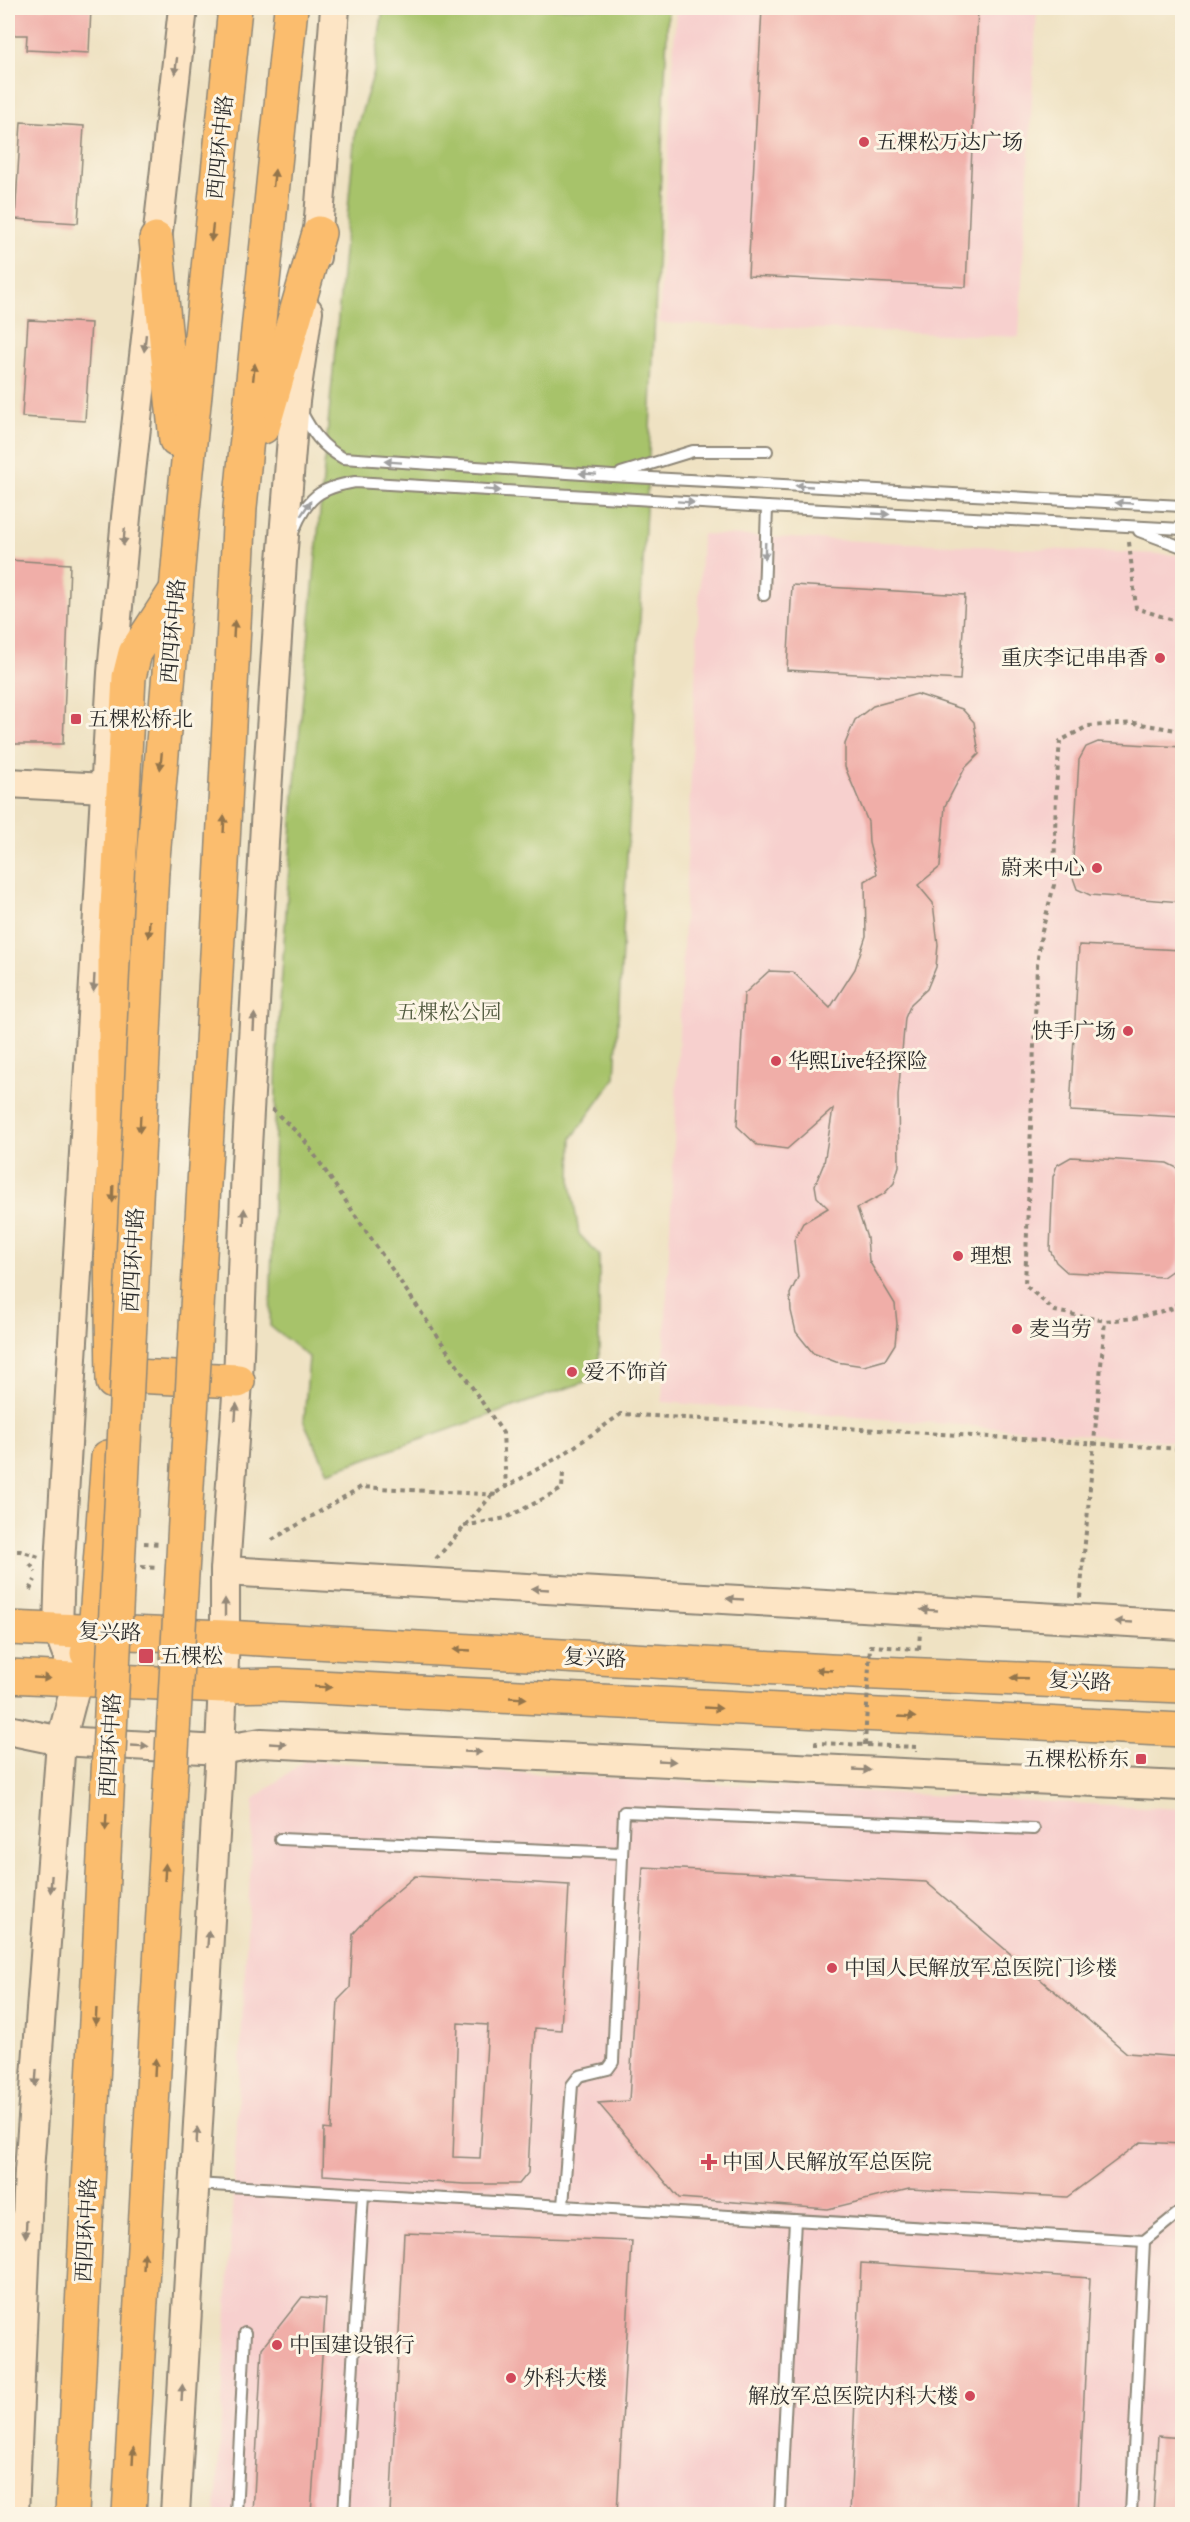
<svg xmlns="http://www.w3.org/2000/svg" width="1190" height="2522" font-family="Alegreya,'Noto Serif SC',serif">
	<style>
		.built { fill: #f7d0ce }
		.green { fill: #a7c36a; stroke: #69774a; stroke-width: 1.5 }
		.building { fill: #f0aea8; fill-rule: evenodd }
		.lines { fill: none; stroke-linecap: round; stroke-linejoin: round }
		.lane-casing { stroke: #8d8677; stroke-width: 14 }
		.secondary-casing { stroke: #8d8677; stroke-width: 32 }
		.highway-casing { stroke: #8d8677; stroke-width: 36 }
		.path { stroke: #8d8677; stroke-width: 4; stroke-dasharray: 4.5 4.5; stroke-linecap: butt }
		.lane { stroke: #fff; stroke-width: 10 }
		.secondary { stroke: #fde5c5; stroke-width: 28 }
		.highway { stroke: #fbbd6e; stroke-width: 33 }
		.highway-bridge-casing { stroke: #8d8677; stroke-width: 36; stroke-linecap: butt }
		.path-bridge { stroke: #8d8677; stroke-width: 4; stroke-dasharray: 4.5 4.5; stroke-linecap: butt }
		.highway-bridge { stroke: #fbbd6e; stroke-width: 33 }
		.oneway { fill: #948878 }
		.oneway2 { fill: #93744c }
		.oneway3 { fill: #a0a0a0 }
		.poi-dot { fill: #d1495b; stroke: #fcf5e5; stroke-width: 2 }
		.labels { text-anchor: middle; stroke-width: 6; stroke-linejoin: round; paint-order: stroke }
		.poi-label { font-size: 21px; fill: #2b2b2b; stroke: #fcf5e5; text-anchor: start }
		.street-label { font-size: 21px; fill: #2b2b2b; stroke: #fcf5e5 }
		.park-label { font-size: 21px; fill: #50593e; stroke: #fcf5e5 }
	</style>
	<rect width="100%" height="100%" fill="#fcf5e5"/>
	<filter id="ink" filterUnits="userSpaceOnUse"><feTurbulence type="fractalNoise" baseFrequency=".0167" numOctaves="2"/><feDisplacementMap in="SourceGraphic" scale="12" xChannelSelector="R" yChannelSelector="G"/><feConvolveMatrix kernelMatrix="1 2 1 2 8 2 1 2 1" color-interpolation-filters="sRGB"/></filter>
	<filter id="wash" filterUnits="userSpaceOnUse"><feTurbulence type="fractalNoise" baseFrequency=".008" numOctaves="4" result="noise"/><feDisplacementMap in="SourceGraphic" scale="24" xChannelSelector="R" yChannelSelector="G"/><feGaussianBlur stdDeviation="1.35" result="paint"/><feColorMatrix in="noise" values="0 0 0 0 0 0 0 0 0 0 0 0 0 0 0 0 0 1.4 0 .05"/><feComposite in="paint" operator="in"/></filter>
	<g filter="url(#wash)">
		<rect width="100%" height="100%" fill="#efe2c3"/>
		<g class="built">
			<polygon points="676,8 1037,8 1019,337 659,323"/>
			<polygon points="702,534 1182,555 1182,1442 662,1402"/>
			<polygon points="304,1761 1182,1809 1182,2514 216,2514 254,1799"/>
		</g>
		<polygon class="green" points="383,8 668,8 649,454 615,1078 572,1138 571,1184 579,1234 599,1255 599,1377 328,1472 304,1422 309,1357 270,1326 277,1048 294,793 355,133 374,72"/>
		<g id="blocks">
			<g class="building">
				<polygon points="8,8 91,8 89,53 26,50 27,35 8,35"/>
				<polygon points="762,8 978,8 966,287 748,276"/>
				<polygon points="21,122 84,126 78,223 15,219"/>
				<polygon points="28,320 91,323 85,421 22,417"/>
				<polygon points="8,560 70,564 63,744 8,744"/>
				<polygon points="792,585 965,595 960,680 787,670"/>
				<polygon points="917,694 962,709 974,722 979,754 965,768 945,806 940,867 918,885 933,903 938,945 936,967 927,989 911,1004 905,1018 898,1096 899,1166 894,1183 884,1194 857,1208 867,1238 869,1261 895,1304 897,1324 895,1344 885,1360 864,1366 836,1362 813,1353 796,1332 791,1311 790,1294 798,1277 794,1240 803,1223 828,1208 817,1197 815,1185 824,1163 833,1109 787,1149 757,1145 737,1126 744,994 769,971 793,972 830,1008 855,969 866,936 865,881 877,874 869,843 868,822 845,767 845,744 855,720 873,706"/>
				<polygon points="1098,742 1182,747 1182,902 1090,895 1077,889 1072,875 1079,760 1086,747"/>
				<polygon points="1079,945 1182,950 1182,1117 1070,1111"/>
				<polygon points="1071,1157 1167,1163 1177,1168 1182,1176 1182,1197 1179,1260 1173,1270 1163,1277 1067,1272 1056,1262 1050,1250 1053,1177 1057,1165"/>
				<polygon points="643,1867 926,1882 1127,2053 1182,2057 1182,2144 1141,2142 1067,2197 909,2189 828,2209 679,2198 598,2103 629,2101"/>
				<path d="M415,1876L569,1885L561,2030L535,2028L528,2173L519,2184H464L323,2175L324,2129L331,2130L338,2000L350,1988L353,1934L376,1909ZM458,2023L488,2025L480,2158L453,2157Z"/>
				<polygon points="404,2233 632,2241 617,2514 390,2514"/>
				<polygon points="861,2263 1090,2278 1078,2514 850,2514"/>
				<polygon points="302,2297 326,2299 311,2514 253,2514 262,2348"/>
				<polygon points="1158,2436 1182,2438 1182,2514 1153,2514"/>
			</g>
		</g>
	</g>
	<g filter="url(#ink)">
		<use href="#blocks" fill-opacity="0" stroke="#8d8677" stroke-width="1.5"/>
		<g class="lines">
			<defs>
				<g id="lane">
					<path d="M301,411C312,432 322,447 343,458L612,476L1182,506"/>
					<polyline points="621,473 693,451 767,451"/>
					<path d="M294,530C308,496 320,488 355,482L767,507L1182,529"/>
					<polyline points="1139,531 1182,547"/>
					<polyline points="764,595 767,507"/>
					<polyline points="280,1839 622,1853"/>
					<polyline points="195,2184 1144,2241"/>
					<polyline points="563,2206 572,2085 579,2076 608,2069 613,2062 624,1812 1034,1829"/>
					<polyline points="236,2514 245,2333"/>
					<polyline points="344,2514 363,2194"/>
					<polyline points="780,2514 795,2220"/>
					<polyline points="1131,2514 1144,2241 1182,2210"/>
				</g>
				<g id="secondary">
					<polyline points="316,257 335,8"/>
					<polyline points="8,783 105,788"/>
					<polyline points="225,1571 1182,1625"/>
					<polyline points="8,1730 61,1741 220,1750 261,1743 1182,1786"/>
					<polyline points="14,2514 29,2171 61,1741 77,1680 58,1630 60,1564 112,673 126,517 183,8"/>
					<polyline points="175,2514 220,1750 225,1637 225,1571 238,1381 246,1165 266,807 282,561 295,401 308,311"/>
				</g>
				<g id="highway">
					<polyline points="156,239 176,440"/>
					<polyline points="263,427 319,233"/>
					<polyline points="152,870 183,510 235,8"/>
					<polyline points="221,883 240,507 291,8"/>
					<polyline points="113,1375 238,1381"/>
					<polyline points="113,1382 111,1244 115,1124 115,946 129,677 135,653 176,590"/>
					<polyline points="8,1628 225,1637 830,1671 1182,1686"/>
					<polyline points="87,1653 95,1632 108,1457"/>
					<polyline points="8,1676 223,1686 278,1685 1182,1730"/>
				</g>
			</defs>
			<use href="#lane" class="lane-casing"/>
			<use href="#secondary" class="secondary-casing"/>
			<use href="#highway" class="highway-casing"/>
			<g class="path">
				<polyline points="1129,542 1136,608 1182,623"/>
				<polyline points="1182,731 1135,723 1088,726 1060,741 1056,789 1054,885 1041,935 1037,965 1025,1285 1055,1311 1105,1321 1135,1318 1174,1308 1182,1294"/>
				<polyline points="272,1109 303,1138 503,1433 506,1487"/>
				<polyline points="464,1526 506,1518 562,1489 563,1472"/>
				<polyline points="272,1540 361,1487 498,1495"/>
				<polyline points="144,1543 160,1544"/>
				<polyline points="8,1551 20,1551 39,1557"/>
				<polyline points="436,1559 492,1495 564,1454 621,1414 1182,1449"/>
				<polyline points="30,1564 36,1572"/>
				<polyline points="141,1567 158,1568"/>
				<polyline points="30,1590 35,1580"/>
				<polyline points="1080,1598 1105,1321"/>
				<polyline points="919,1649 920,1631"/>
				<polyline points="816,1746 816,1743 917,1747 917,1752"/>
			</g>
			<use href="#lane" class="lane"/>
			<use href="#secondary" class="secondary"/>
			<use href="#highway" class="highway"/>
			<defs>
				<g id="highway-bridge">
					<polyline points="72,2514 152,870"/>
					<polyline points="129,2514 221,883"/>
				</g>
			</defs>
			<use href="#highway-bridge" class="highway-bridge-casing"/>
			<polyline class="path-bridge" points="865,1745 870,1646 919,1649"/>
			<use href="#highway-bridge" class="highway-bridge"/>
		</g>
		<defs><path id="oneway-solid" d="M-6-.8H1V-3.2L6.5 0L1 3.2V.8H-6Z" transform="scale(1.5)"/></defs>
		<g class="oneway">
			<use href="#oneway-solid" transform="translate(176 66) rotate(97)"/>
			<use href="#oneway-solid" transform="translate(145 343) rotate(96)"/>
			<use href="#oneway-solid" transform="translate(124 537) rotate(95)"/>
			<use href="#oneway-solid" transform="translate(94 983) rotate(93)"/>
			<use href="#oneway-solid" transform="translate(254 1022) rotate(-87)"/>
			<use href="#oneway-solid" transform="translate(244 1217) rotate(-88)"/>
			<use href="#oneway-solid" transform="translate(236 1412) rotate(-86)"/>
			<use href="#oneway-solid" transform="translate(540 1589) rotate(-177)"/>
			<use href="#oneway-solid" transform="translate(735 1599) rotate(-177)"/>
			<use href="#oneway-solid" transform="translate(225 1607) rotate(-90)"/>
			<use href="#oneway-solid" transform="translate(929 1610) rotate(-177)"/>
			<use href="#oneway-solid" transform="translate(1124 1622) rotate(-177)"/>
			<use href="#oneway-solid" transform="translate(278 1744) rotate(3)"/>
			<use href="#oneway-solid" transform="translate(140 1746) rotate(3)"/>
			<use href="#oneway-solid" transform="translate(473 1752) rotate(3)"/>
			<use href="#oneway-solid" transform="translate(667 1761) rotate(3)"/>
			<use href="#oneway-solid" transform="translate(862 1770) rotate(3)"/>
			<use href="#oneway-solid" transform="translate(51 1884) rotate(94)"/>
			<use href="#oneway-solid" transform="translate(208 1939) rotate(-86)"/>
			<use href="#oneway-solid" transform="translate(36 2078) rotate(94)"/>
			<use href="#oneway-solid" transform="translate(197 2136) rotate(-87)"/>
			<use href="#oneway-solid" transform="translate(26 2229) rotate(93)"/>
			<use href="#oneway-solid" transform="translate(182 2393) rotate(-87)"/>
		</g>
		<g class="oneway2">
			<use href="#oneway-solid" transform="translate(274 178) rotate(-84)"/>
			<use href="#oneway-solid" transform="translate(212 233) rotate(96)"/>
			<use href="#oneway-solid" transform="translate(254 372) rotate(-84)"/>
			<use href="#oneway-solid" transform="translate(234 629) rotate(-87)"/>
			<use href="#oneway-solid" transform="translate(161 761) rotate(95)"/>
			<use href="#oneway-solid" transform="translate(224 824) rotate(-87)"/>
			<use href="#oneway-solid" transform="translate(149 929) rotate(93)"/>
			<use href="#oneway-solid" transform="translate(140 1124) rotate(93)"/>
			<use href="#oneway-solid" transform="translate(113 1194) rotate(92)"/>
			<use href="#oneway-solid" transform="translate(462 1650) rotate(-177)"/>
			<use href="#oneway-solid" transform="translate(824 1670) rotate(-177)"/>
			<use href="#oneway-solid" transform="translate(42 1678) rotate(3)"/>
			<use href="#oneway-solid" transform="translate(1019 1678) rotate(-178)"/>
			<use href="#oneway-solid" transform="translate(323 1687) rotate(3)"/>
			<use href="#oneway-solid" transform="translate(518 1698) rotate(3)"/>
			<use href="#oneway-solid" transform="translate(713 1708) rotate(3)"/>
			<use href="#oneway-solid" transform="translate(907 1717) rotate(3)"/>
			<use href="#oneway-solid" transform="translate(106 1822) rotate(93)"/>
			<use href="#oneway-solid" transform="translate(165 1872) rotate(-87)"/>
			<use href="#oneway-solid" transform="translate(96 2017) rotate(93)"/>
			<use href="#oneway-solid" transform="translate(155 2067) rotate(-87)"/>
			<use href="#oneway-solid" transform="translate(144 2261) rotate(-87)"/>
			<use href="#oneway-solid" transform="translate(133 2456) rotate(-87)"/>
		</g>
		<g class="oneway3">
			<use href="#oneway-solid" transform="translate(393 462) rotate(-176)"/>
			<use href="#oneway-solid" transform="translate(588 474) rotate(-176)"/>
			<use href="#oneway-solid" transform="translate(804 486) rotate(-177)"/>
			<use href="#oneway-solid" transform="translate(492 490) rotate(4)"/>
			<use href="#oneway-solid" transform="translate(686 502) rotate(4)"/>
			<use href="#oneway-solid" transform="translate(1124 503) rotate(-177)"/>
			<use href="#oneway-solid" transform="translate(306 508) rotate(-56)"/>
			<use href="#oneway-solid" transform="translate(881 514) rotate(3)"/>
			<use href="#oneway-solid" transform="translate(765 551) rotate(92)"/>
		</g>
	</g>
	<g class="poi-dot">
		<circle cx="864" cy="142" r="6"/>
		<circle cx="1160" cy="658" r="6"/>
		<rect x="70" y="713" width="12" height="12" rx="3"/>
		<circle cx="1097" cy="868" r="6"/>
		<circle cx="1128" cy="1031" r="6"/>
		<circle cx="776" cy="1061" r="6"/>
		<circle cx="958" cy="1256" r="6"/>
		<circle cx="1017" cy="1329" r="6"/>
		<circle cx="572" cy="1372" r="6"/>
		<rect x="138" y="1648" width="16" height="16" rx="3"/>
		<rect x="1135" y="1753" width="12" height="12" rx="3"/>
		<circle cx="832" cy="1968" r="6"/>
		<path d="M706 2153h6v6h6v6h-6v6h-6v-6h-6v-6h6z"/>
		<circle cx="277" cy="2345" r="6"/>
		<circle cx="511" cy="2378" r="6"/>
		<circle cx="970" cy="2396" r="6"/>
	</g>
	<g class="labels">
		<g class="poi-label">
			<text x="876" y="149">五棵松万达广场</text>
			<text x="1148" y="665" text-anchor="end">重庆李记串串香</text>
			<text x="88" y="726">五棵松桥北</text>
			<text x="1085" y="875" text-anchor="end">蔚来中心</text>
			<text x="1116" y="1038" text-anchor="end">快手广场</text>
			<text x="788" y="1068">华熙Live轻探险</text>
			<text x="970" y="1263">理想</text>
			<text x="1029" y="1336">麦当劳</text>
			<text x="584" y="1379">爱不饰首</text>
			<text x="160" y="1663">五棵松</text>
			<text x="1129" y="1766" text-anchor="end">五棵松桥东</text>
			<text x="844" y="1975">中国人民解放军总医院门诊楼</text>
			<text x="722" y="2169">中国人民解放军总医院</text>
			<text x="289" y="2352">中国建设银行</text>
			<text x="523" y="2385">外科大楼</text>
			<text x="958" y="2403" text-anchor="end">解放军总医院内科大楼</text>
		</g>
		<g class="street-label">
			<text transform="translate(220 147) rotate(-84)" y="7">西四环中路</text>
			<text transform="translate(173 631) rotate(-85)" y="7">西四环中路</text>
			<text transform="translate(133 1260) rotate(-87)" y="7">西四环中路</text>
			<text transform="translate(110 1632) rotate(2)" y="7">复兴路</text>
			<text transform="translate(595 1658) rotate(3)" y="7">复兴路</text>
			<text transform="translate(1080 1681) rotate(3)" y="7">复兴路</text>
			<text transform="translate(110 1745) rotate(-87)" y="7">西四环中路</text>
			<text transform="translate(86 2230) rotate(-87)" y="7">西四环中路</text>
		</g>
		<g class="park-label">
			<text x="449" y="1019">五棵松公园</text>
		</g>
	</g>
	<rect width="1190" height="2522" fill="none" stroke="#fcf5e5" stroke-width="30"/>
</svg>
